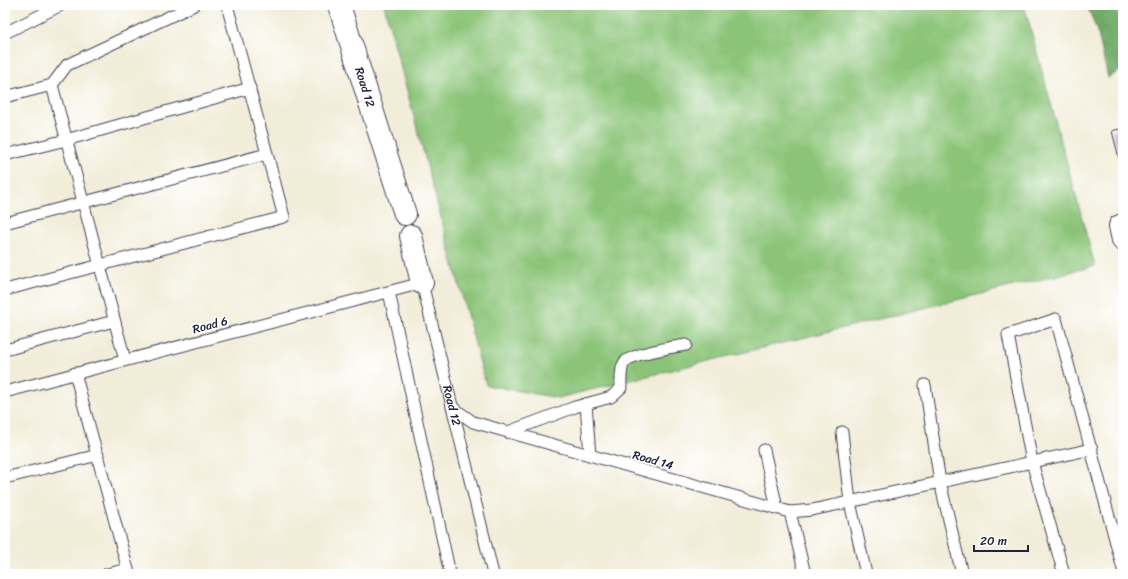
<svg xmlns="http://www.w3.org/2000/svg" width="1128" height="579" font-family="Sriracha,sans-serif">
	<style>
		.green { fill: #8bc478; stroke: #56735a }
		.forest { fill: #70aa68; stroke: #496652 }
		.building { fill: #ccaedd }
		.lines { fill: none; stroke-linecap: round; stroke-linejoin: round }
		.lane-casing { stroke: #414053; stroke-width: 13 }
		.street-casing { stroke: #414053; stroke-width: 24 }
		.lane { stroke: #fff; stroke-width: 11 }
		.street { stroke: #fff; stroke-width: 22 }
		.labels { text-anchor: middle; stroke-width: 3.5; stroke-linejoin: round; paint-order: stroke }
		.street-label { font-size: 12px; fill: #22223b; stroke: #fff }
	</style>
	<rect width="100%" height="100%" fill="#fff"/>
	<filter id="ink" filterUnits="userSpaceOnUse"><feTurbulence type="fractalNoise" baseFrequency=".025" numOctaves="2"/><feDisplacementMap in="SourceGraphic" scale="8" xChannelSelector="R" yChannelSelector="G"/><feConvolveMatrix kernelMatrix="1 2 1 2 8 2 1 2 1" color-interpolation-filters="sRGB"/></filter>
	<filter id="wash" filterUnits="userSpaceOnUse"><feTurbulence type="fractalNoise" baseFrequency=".012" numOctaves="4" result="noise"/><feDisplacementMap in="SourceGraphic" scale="16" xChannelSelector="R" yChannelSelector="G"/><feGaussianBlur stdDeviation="0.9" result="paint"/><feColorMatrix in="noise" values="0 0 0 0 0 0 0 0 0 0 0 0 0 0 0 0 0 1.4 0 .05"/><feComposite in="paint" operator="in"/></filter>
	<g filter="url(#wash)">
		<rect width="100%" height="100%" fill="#f2edd9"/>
		<polygon class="green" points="384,5 1024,5 1095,266 558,398 486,385"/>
		<polygon class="forest" points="1087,5 1123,5 1123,69 1108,78 1098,34"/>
		<g id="blocks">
			<polygon class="building" points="1123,128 1123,170 1122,170 1112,131"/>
		</g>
	</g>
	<g filter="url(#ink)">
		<use href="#blocks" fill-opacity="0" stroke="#414053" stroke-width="1"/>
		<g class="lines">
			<defs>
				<g id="lane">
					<polyline points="5,33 61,5"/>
					<polyline points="52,85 125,360"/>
					<polyline points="5,97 52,85 67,65 194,5"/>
					<polyline points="5,155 66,140 250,88"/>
					<polyline points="5,223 267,154"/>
					<polyline points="5,290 284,217 227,5"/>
					<polyline points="389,292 450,574"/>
					<polyline points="5,350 114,321"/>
					<polyline points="75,373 129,574"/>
					<polyline points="925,385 940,482 962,574"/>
					<path id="s1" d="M5,392L422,283L493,574"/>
					<polyline points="586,404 590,455"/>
					<polyline points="452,407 473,422 790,512 805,574"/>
					<path d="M508,432L575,407L611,397L621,388C621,381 620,369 624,363C629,354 673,347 686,345"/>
					<polyline points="842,432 850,502 866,574"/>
					<polyline points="764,450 777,508"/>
					<polyline points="5,478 98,455"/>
					<polyline points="790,512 812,510 1092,449"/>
					<polyline points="107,574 128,569"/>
					<polyline points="1064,574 1032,462 1008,335 1056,319 1123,569"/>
				</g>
				<g id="street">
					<path id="s2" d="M339,5L405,214"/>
					<polyline points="1123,225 1120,226 1123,240"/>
					<polyline points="411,236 422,283"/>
				</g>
			</defs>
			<use href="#lane" class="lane-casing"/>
			<use href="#street" class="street-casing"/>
			<use href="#lane" class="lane"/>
			<use href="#street" class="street"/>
		</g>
	</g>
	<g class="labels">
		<g class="street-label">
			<text dy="4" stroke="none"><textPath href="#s2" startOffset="86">Road 12</textPath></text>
			<text transform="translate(210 325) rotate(-15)" y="4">Road 6</text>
			<text dy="4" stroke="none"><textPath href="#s1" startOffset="557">Road 12</textPath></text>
			<text transform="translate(653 460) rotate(16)" y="4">Road 14</text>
		</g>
	</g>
	<rect width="1128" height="579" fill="none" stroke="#fff" stroke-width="20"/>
	<path d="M974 545v6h54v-6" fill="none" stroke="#22223b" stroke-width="2"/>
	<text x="980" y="545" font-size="12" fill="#22223b" stroke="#ffffff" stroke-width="3" paint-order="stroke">20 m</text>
</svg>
